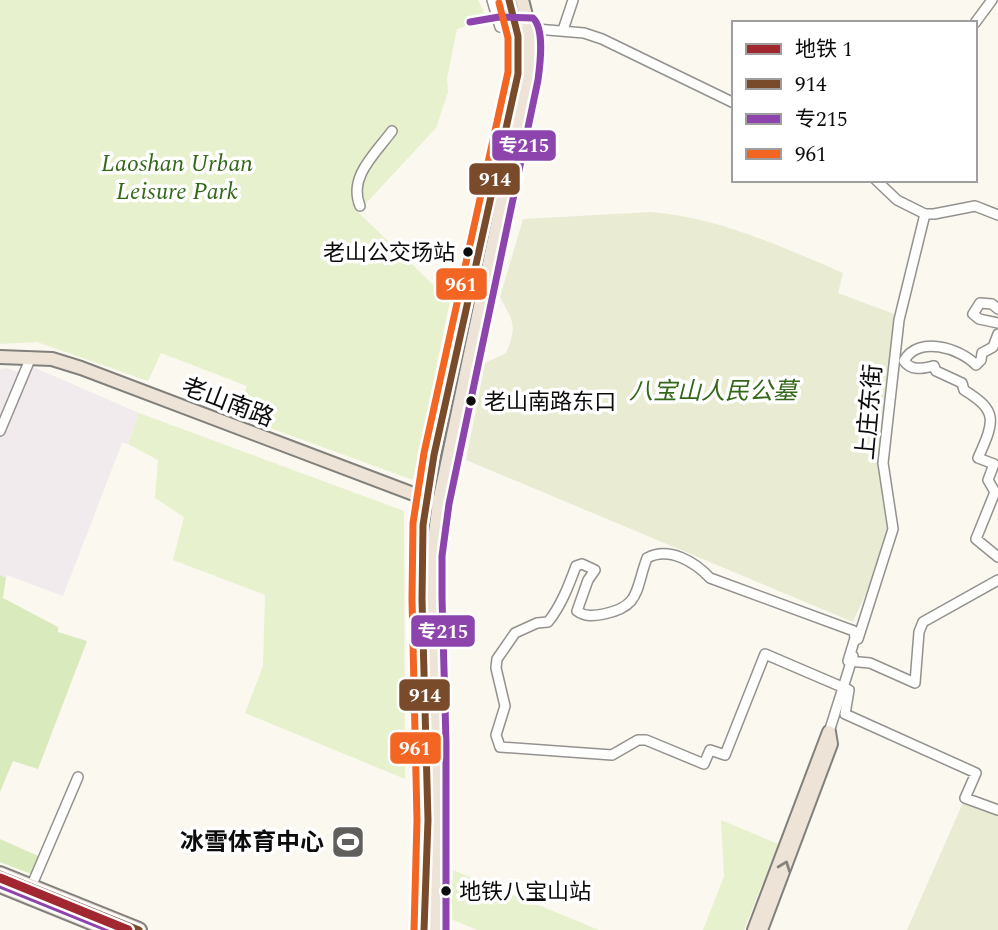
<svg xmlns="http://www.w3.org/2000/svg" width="998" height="930" font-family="Spectral,'Noto Sans SC',serif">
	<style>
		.industrial { fill: #f1ebee }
		.green { fill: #e8f1ce }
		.forest { fill: #d9eabc }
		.cemetery { fill: #e9ecd3 }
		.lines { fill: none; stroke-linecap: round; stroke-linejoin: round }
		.minor-casing { stroke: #94928f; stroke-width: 12 }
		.major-casing { stroke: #81807c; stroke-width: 16 }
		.highway-casing { stroke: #81807c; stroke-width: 18 }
		.minor { stroke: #fefefd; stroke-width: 9 }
		.major { stroke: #ede4d7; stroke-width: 12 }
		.highway { stroke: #ebdbd3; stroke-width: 14 }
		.bus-1-casing { stroke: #fff; stroke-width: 12 }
		.bus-2-casing { stroke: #fff; stroke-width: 12 }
		.bus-3-casing { stroke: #fff; stroke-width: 12 }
		.bus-1 { stroke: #7a4b2a; stroke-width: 7 }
		.bus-2 { stroke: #8e44ad; stroke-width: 7 }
		.bus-3 { stroke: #f26522; stroke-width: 7 }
		.metro-1-casing { stroke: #fff; stroke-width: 14 }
		.metro-1 { stroke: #a12830; stroke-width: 9 }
		.oneway { stroke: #88837c }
		.bus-dot { fill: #0c0c0c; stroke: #fff; stroke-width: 2.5 }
		.labels { text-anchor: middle; stroke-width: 7; stroke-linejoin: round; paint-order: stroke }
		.bus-label { font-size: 22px; fill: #0c0c0c; stroke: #fff; text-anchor: start }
		.park-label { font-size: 24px; font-style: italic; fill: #346819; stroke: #fff }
		.street-label { font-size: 24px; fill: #0c0c0c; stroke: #fff }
		.poi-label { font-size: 24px; font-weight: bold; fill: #0c0c0c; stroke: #fff; text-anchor: end }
		.line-badge { stroke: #fff; stroke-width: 2.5 }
		.badge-label { font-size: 19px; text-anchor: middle; font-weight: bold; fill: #fff }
	</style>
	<rect width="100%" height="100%" fill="#fbf8f0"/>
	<polygon class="industrial" points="33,367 139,413 128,444 122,443 63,596 7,575 6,578 0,575 0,369 7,368 29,376"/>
	<g class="green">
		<polygon points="0,0 478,0 488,20 457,29 447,79 448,92 436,128 358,212 450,301 413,480 237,416 247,386 161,353 148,381 37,342 0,344"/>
		<polygon points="139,413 404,511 405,779 245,713 263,666 265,595 173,560 184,517 155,498 158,460 128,444"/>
		<polygon points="721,820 778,844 744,930 703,930 724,876"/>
		<polygon points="453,870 599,930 477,930 451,919"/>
	</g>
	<g class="forest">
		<polygon points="0,575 6,578 3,598 58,627 58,632 87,641 38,769 13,761 0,792"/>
		<polygon points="0,839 38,856 31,874 0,862"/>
	</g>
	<g class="cemetery">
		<path d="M651,212C717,217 783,247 843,273L838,293L894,314L880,459L891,523L875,574L853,622L466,460L485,363L506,353C518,325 513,322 500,297L523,219Z"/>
		<polygon points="965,798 998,810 998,930 907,930"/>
	</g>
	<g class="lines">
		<defs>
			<g id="minor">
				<polyline points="492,0 500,27"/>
				<polyline points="975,23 992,0"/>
				<polyline points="524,28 584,33 602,39 734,103"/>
				<polyline points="563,30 573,0"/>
				<polyline points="876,180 897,200 925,214 934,214 975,206 998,215"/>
				<path d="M360,206C348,177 375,154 392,131"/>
				<polyline points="998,309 992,304 980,303 973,314 979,319 998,323"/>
				<path d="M998,334L993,347L982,353L981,360L976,365C960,348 918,335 904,361C912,372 924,368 934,366L936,371L962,383L964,390C998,411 995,420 978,458L994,464L988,480L995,492L976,539L998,557"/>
				<polyline points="0,431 31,357"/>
				<path d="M998,580L923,622L919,632L915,683L870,663L848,661L855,638L854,631L710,578C695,562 669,546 647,558C635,590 641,606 604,614C594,616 585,617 577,611L588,580L595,570L582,564L576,566C569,585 561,606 548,622L537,623L515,633L497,659L496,668L505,706L496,735L500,747L612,755L638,740H646L704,764L710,750L725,755L765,654L849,690L845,714L976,773L965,798L998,810"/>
				<polyline points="858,639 893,529 883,463 899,320 925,214"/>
				<polyline points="829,732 853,656"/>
				<polyline points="31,887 78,777"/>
			</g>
			<g id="major">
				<polyline points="0,357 52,359 81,368 432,501"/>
				<path d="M424,930L428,820L422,599L423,525L434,455L518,74C521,48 518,24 509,0"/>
				<path d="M435,930L436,742L431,597L432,555L439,502L528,78C531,50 530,27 522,0"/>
				<polyline points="754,930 829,732 831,744 761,930"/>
			</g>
			<g id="highway">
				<polyline points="0,874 139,930"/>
				<polyline points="0,885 111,930"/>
			</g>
		</defs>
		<use href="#minor" class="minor-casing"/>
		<use href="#major" class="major-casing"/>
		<use href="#highway" class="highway-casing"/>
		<use href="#minor" class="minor"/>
		<use href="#major" class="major"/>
		<use href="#highway" class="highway"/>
		<defs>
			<g id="bus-1">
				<polyline points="0,874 139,930"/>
				<polyline points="424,930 428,820 422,599 423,525 434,455 518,74 518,36 509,0"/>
			</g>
			<g id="bus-2">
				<polyline points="0,885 111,930"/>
				<path d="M446,930V742L442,597V556L449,504L538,80C540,65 545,29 533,18L499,17L470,22"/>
			</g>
			<polyline id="bus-3" points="414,930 417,820 412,599 413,523 424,453 508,72 508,38 499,3"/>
		</defs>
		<use href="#bus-1" class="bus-1-casing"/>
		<use href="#bus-2" class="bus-2-casing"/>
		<use href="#bus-3" class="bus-3-casing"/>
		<use href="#bus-1" class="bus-1"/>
		<use href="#bus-2" class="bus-2"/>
		<use href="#bus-3" class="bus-3"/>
		<defs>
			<polyline id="metro-1" points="0,878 128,930"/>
		</defs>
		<use href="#metro-1" class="metro-1-casing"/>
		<use href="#metro-1" class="metro-1"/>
	</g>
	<defs><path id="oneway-chevron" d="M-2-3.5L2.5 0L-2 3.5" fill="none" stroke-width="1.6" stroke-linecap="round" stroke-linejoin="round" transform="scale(1.75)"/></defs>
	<use class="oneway" href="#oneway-chevron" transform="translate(785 866) rotate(-69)"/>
	<defs>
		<symbol id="stadium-square" viewBox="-11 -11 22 22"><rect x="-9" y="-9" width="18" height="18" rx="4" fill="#605f5c" stroke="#fff"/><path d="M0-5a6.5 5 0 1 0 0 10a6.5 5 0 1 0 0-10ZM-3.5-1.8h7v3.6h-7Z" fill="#fff"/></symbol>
	</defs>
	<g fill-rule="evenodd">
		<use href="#stadium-square" x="329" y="823" width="38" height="38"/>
	</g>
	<g class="bus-dot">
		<circle cx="468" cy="252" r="6"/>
		<circle cx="471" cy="401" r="6"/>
		<circle cx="446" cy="891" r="6"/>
	</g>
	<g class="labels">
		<g class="bus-label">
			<text x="455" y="260" text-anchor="end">老山公交场站</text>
			<text x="484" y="409">老山南路东口</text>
			<text x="459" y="899">地铁八宝山站</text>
		</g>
		<g class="park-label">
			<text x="177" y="171">Laoshan Urban<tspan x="177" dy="28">Leisure Park</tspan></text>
			<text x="713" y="399">八宝山人民公墓</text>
		</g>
		<g class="street-label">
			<text transform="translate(228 402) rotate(21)" y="8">老山南路</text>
			<text transform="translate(869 412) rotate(-85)" y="8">上庄东街</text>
		</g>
		<g class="poi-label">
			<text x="324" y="850">冰雪体育中心</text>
		</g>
	</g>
	<g class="line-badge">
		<rect x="491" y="129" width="66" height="33" rx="7" fill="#8e44ad"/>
		<rect x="468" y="162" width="53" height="34" rx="7" fill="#7a4b2a"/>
		<rect x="435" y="267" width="53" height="34" rx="7" fill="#f26522"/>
		<rect x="410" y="614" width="66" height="34" rx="7" fill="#8e44ad"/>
		<rect x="398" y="678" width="53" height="34" rx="7" fill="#7a4b2a"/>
		<rect x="389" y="731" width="53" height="34" rx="7" fill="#f26522"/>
	</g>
	<g class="badge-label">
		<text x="524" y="152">专215</text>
		<text x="495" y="186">914</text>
		<text x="461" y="291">961</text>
		<text x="443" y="638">专215</text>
		<text x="425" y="702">914</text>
		<text x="415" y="755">961</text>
	</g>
	<rect x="732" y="21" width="245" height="161" fill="#ffffff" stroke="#9e9e9e" stroke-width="2"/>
	<rect x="746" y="44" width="35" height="10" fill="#a12830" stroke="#9e9e9e" stroke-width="2"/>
	<text x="795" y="56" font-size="21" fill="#0c0c0c">地铁 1</text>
	<rect x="746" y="79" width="35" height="10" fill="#7a4b2a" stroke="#9e9e9e" stroke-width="2"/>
	<text x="795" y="91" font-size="21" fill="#0c0c0c">914</text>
	<rect x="746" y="114" width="35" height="10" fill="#8e44ad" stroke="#9e9e9e" stroke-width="2"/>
	<text x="795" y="126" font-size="21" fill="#0c0c0c">专215</text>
	<rect x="746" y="149" width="35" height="10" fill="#f26522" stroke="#9e9e9e" stroke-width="2"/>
	<text x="795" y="161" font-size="21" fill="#0c0c0c">961</text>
</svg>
